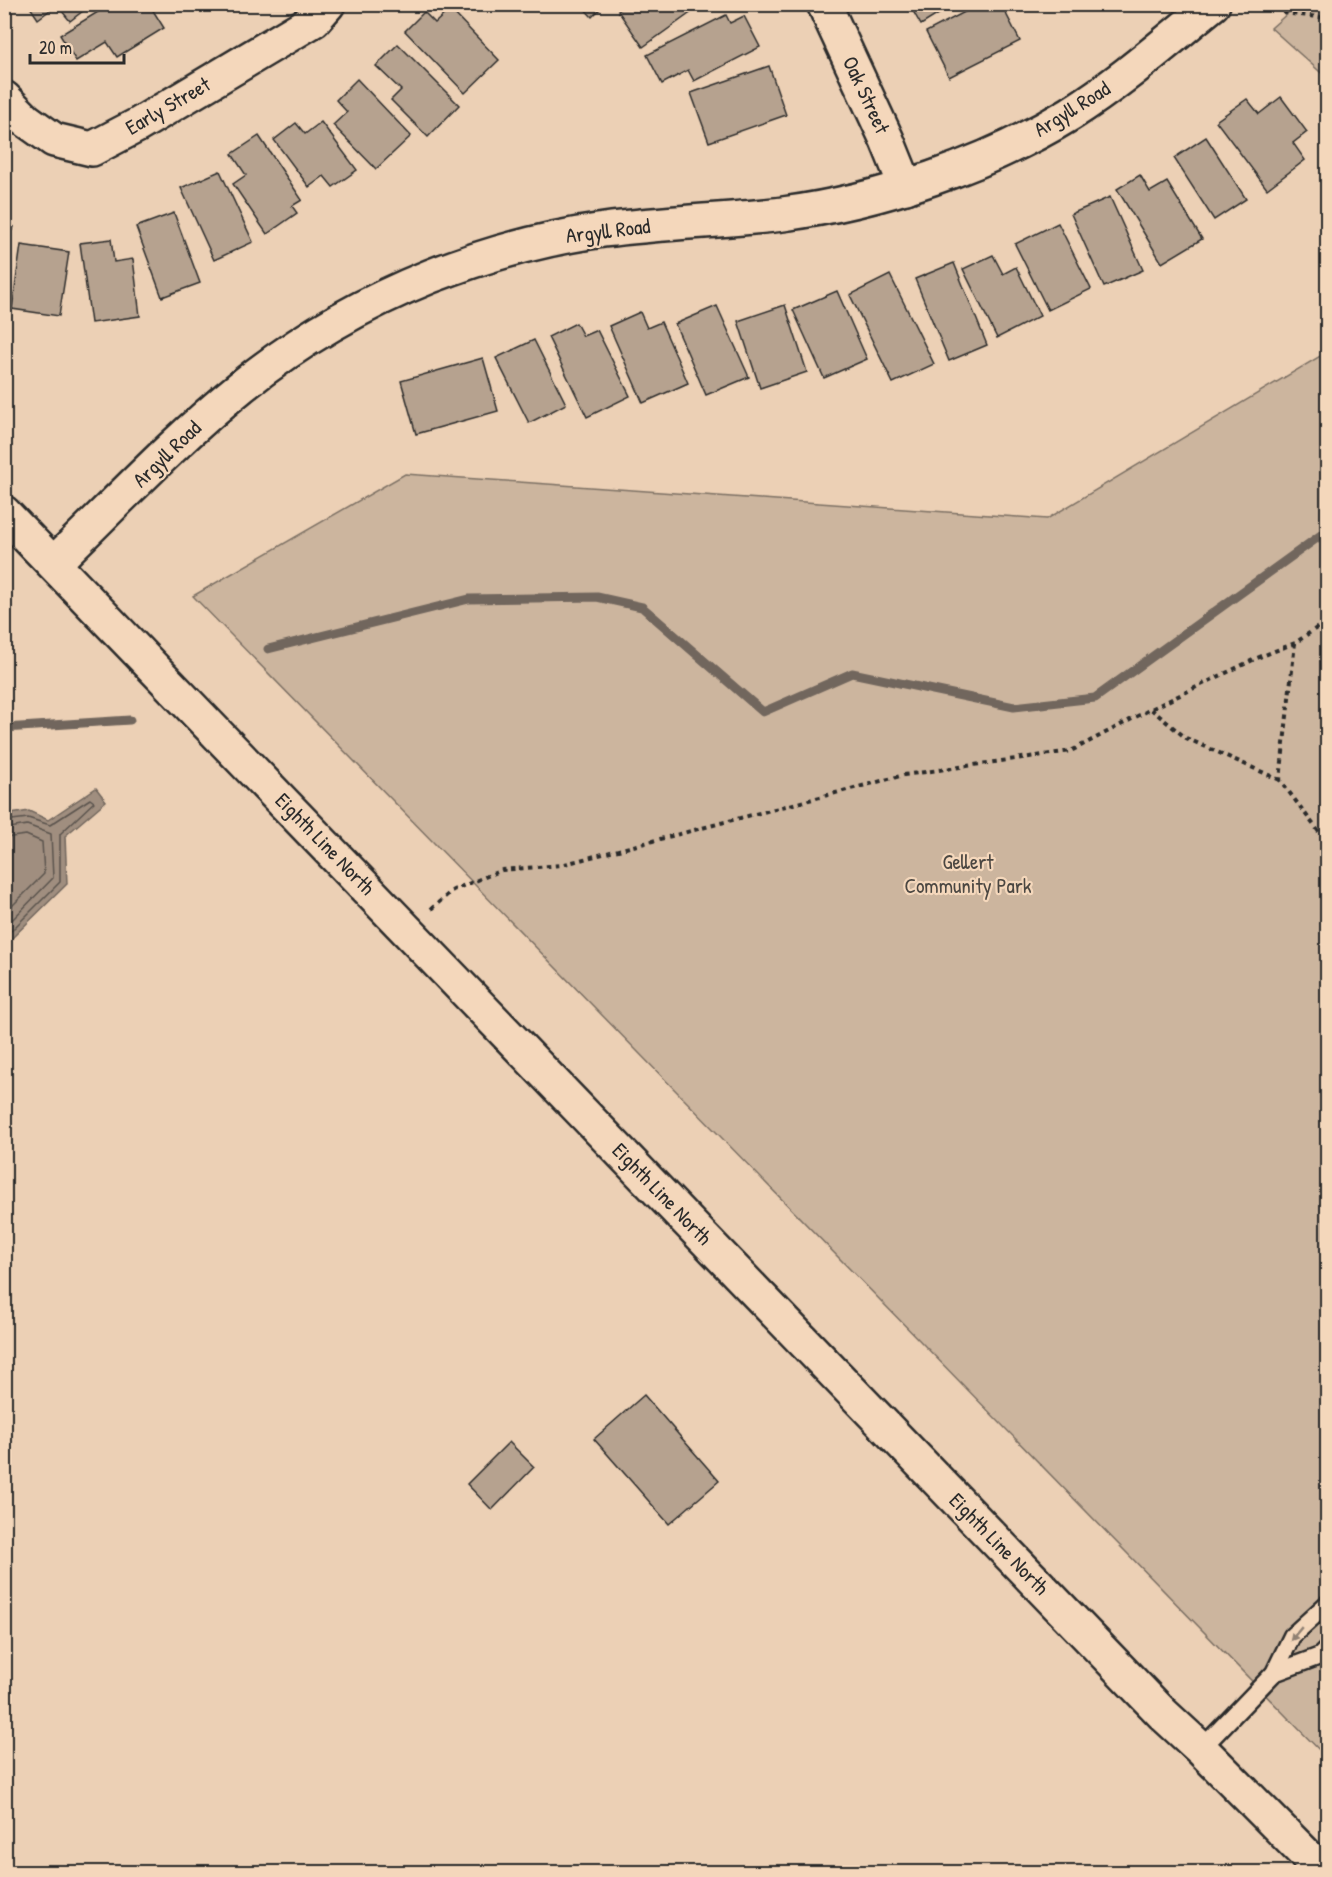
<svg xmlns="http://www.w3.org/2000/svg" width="1332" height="1877" font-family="'Patrick Hand',sans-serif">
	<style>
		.green { fill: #ccb59e; stroke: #7c7064; stroke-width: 1.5 }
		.water { fill: #a08e7f; stroke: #71665d; stroke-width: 1.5 }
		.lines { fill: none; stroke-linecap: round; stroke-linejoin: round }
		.shore { stroke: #5a534d; stroke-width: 1.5 }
		.stream { stroke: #71665d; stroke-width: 9 }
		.building { fill: #b6a28f; stroke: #2b2b2b; stroke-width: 1.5 }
		.lane-casing { stroke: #2b2b2b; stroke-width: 21 }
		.street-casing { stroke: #2b2b2b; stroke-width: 38 }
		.secondary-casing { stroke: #2b2b2b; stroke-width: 38 }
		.path { stroke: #2b2b2b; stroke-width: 4; stroke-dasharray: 4.5 4.5; stroke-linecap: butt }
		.lane { stroke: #f4d7bb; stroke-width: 16 }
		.street { stroke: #f4d7bb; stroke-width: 33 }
		.secondary { stroke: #f4d7bb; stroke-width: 33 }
		.oneway { fill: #908173 }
		.labels { text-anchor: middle; stroke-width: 4.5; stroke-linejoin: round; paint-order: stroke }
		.street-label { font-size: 21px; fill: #2b2b2b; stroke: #f4d7bb }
		.park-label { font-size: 21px; fill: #4b4742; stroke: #f4d7bb }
	</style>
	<rect width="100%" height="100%" fill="#ecd0b5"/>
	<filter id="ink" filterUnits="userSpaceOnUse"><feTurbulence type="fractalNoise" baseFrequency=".0167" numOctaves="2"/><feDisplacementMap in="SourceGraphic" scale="12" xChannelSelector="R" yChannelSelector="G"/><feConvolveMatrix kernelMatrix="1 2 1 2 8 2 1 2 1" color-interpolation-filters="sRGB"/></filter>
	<g filter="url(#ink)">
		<g class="green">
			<polygon points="1297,5 1327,5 1327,78 1271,28"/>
			<polygon points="1327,352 1327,1758 193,596 405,474 1047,519"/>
		</g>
		<polygon class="water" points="96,788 106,801 65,836 67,884 10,940 5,936 5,815 29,811 48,820"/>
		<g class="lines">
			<g class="shore">
				<polyline points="4,821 28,818 50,825 90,799 94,802 60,834 60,882 11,931 4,932"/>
				<polyline points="4,829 27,825 51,834 53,878 9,923 4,924"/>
				<polyline points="4,838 26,835 42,842 44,874 4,914"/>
			</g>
			<g class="stream">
				<polyline points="268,649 469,599 597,597 642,607 763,712 852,673 1014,707 1095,698 1328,530"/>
				<polyline points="4,728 130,720"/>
			</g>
		</g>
		<g class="building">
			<polygon points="28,4 92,4 70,21 57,5 38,19"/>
			<polygon points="111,4 149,4 164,28 117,57 107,42 76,61 60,35"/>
			<polygon points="580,4 605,4 592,17"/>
			<polygon points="627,4 703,4 643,47 618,11"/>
			<polygon points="909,4 955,4 921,25"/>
			<polygon points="980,4 1001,4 1020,41 949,77 926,32"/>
			<polygon points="450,9 499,60 465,93 405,31 424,12 435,23"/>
			<polygon points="726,15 730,23 744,16 760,47 694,81 688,70 662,84 647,55"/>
			<polygon points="398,44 459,105 428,137 391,100 401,90 376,66"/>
			<polygon points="769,66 786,115 709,142 691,93"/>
			<polygon points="357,79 411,136 376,169 333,125 347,112 336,100"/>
			<polygon points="1281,97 1307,132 1293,143 1305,160 1267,189 1216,121 1247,99 1259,114"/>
			<polygon points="321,122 357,170 333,187 324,176 309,187 274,140 296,123 305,134"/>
			<polygon points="259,136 302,200 292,206 297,213 267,234 233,184 246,175 232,154"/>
			<polygon points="1206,137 1246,199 1214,220 1174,158"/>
			<polygon points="220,171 253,242 214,260 181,188"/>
			<polygon points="1140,175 1150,192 1167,182 1202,239 1162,263 1117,189"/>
			<polygon points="1110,197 1143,270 1104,287 1071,214"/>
			<polygon points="174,213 200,283 162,297 136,227"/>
			<polygon points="4,221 14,227 4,242"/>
			<polygon points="1058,223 1091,289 1048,310 1015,244"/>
			<polygon points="111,239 114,262 133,259 140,316 91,323 80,243"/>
			<polygon points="21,245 69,252 59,316 12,309"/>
			<polygon points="993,255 1003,274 1016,267 1040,316 997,338 963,269"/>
			<polygon points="954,263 987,345 949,361 915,279"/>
			<polygon points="890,275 934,364 893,383 850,295"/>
			<polygon points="837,291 867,359 824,378 793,310"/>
			<polygon points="785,305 807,372 760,388 738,321"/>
			<polygon points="717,306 749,377 706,395 675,324"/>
			<polygon points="640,312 647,328 661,322 688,383 643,403 609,326"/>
			<polygon points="576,323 583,336 597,330 630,396 587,417 548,337"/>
			<polygon points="534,340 566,404 529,423 496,358"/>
			<polygon points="483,358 498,411 416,434 401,381"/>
			<polygon points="644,1395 719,1481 669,1524 594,1439"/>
			<polygon points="509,1442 534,1467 492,1510 467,1484"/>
		</g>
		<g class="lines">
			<defs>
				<g id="lane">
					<polyline points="1274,1673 1320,1656 1328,1648"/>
					<polyline points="1201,1749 1274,1673 1292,1636 1328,1603"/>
				</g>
				<g id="street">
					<polyline points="824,4 887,140 906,187"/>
					<polyline points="4,98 26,120 54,140 92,149 138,125 314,20 328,4"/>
				</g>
				<g id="secondary">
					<polyline points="4,513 1163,1714 1201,1749 1323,1872"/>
					<path d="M54,563C115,504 175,440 242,386C299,340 364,303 431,276C487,254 545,238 604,230C664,222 724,221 783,214C880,201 987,165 1070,114C1121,82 1166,42 1213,4"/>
				</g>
			</defs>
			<use href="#lane" class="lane-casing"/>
			<use href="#street" class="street-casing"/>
			<use href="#secondary" class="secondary-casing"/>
			<g class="path">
				<polyline points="1283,13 1328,18"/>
				<polyline points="1295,643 1280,780 1328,844"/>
				<polyline points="1151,709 1186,738 1280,780"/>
				<polyline points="431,909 453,890 502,870 561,865 904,775 1071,751 1151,709 1257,658 1295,643 1328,620"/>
			</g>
			<use href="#lane" class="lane"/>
			<use href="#street" class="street"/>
			<use href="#secondary" class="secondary"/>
		</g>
		<defs><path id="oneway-solid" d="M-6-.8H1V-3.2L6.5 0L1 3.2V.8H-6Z" transform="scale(1.5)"/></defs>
		<use class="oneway" href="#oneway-solid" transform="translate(1296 1634) rotate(130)"/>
	</g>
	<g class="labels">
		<g class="street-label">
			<text transform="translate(866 95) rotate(65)" y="7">Oak Street</text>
			<text transform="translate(168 106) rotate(-30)" y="7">Early Street</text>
			<text transform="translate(1072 109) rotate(-32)" y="7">Argyll Road</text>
			<text transform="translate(608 231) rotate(-7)" y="7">Argyll Road</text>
			<text transform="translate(167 454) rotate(-44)" y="7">Argyll Road</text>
			<text transform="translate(325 844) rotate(46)" y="7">Eighth Line North</text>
			<text transform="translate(662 1194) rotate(46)" y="7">Eighth Line North</text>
			<text transform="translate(999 1544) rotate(46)" y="7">Eighth Line North</text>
		</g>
		<g class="park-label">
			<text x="968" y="869">Gellert<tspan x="968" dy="24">Community Park</tspan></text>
		</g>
	</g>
	<rect width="1332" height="1877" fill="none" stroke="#f4d7bb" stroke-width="24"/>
	<rect x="12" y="12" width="1308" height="1853" fill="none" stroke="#2b2b2b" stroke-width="2" filter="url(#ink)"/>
	<path d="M30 54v9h94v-9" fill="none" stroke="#2b2b2b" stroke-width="3"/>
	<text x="39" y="54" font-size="18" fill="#2b2b2b" stroke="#f4d7bb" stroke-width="4.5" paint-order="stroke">20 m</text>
</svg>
